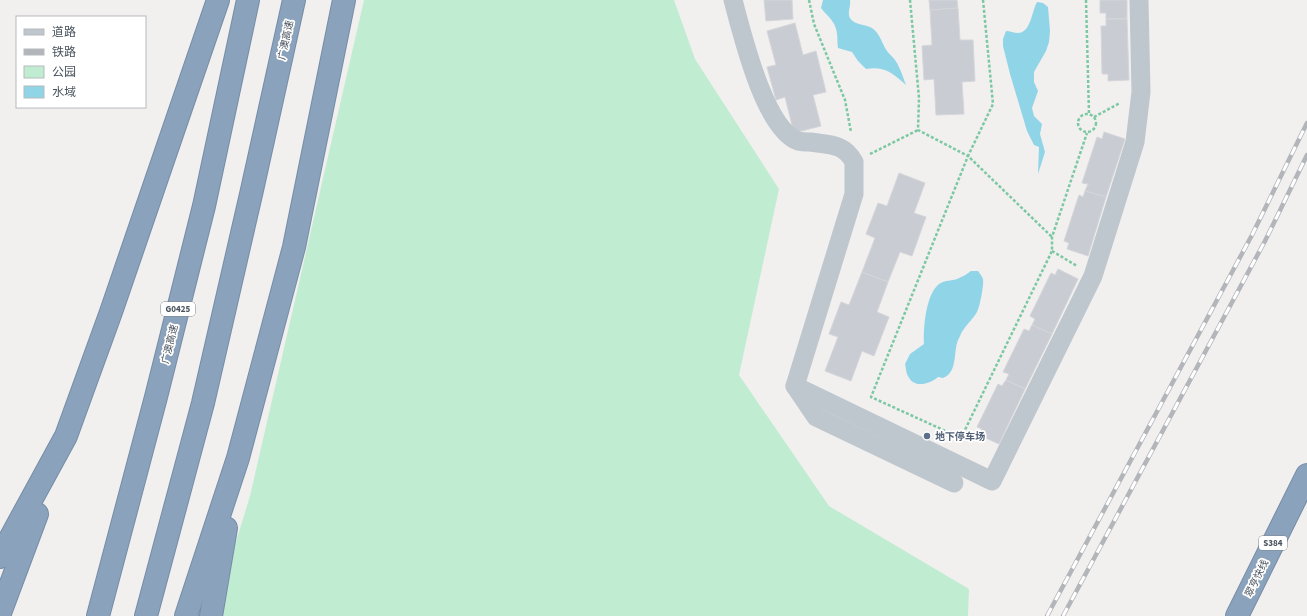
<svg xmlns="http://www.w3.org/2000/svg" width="1307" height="616" font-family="'Source Sans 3','Noto Sans SC',sans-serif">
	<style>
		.green { fill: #c0edd2 }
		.water { fill: #90d5e7 }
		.building { fill: #c9ccd2; stroke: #d4d6da }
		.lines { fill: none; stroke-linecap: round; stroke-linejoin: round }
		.highway-casing { stroke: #758da7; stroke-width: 24 }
		.path { stroke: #7ac9a2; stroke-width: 2.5; stroke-dasharray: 3 2; stroke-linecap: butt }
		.minor { stroke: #bec7cd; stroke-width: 19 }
		.highway { stroke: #8aa2bb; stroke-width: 22 }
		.rail-casing { stroke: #b2b5b9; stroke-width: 4.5 }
		.rail { stroke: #fff; stroke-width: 3; stroke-dasharray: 9; stroke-linecap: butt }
		.service-dot { fill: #5c6f8a; stroke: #fff; stroke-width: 1.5 }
		.labels { text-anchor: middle; stroke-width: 3.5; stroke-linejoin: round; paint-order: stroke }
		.shield { fill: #fff; stroke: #7f868d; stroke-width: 1 }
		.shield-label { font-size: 9px; font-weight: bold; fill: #48525c }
		.street-label { font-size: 10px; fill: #48525c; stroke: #fff }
		.service-label { font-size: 10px; font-weight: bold; fill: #4e5e75; stroke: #fff; text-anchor: start }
	</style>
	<rect width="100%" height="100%" fill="#f2efef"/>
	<polygon class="green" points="364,0 674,0 695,59 779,189 739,375 829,506 969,589 968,616 213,616 250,496"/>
	<g class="water">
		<path d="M823,0H850C851,6 847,13 850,18C854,25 865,24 872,28C880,33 882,44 887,51C889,54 893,57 895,60C900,67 903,77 906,85C892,73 885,66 866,69L858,61L852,52L838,48C837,42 838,35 836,29C834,20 826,15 821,8Z"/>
		<path d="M1037,2L1043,3L1048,7L1050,31L1049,42L1046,51L1034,72V82L1038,91L1032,108L1034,116L1042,124L1040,134L1045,152L1038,174L1039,147L1034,145L1027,131L1010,74L1003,46V39L1006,31C1010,31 1014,33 1018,33C1031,33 1032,10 1037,2Z"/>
		<path d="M971,271H978C980,274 982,276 983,279C984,285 980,306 977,312C973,319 968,323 964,329C961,332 960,337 958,340C953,353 958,372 943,378L938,377C930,384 914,389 908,376C906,373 906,367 905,364L910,354L924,344C923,328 926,294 939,284C945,280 951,281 957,279C962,277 967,274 971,271Z"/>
	</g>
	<g class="building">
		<polygon points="764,0 792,0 793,19 766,21"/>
		<polygon points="929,0 957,0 958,8 930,10"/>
		<polygon points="1100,0 1127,0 1127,19 1106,19 1106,13 1100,13"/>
		<polygon points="958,8 960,40 973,40 975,81 962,82 964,114 936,115 934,79 924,80 922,46 932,45 930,10"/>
		<polygon points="1106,19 1127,19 1129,80 1108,81 1108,74 1102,74 1101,26 1106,26"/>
		<polygon points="795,23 803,55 816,51 826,92 813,95 821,126 794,133 785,97 776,100 767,67 776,65 767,31"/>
		<polygon points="1104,132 1125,139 1106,197 1085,191 1088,184 1082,183 1097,137 1102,139"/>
		<polygon points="899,173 925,183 914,213 926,217 912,256 900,252 888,282 862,272 875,238 866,234 878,203 887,206"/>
		<polygon points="1085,191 1106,197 1088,256 1067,249 1069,243 1064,241 1079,195 1083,197"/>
		<polygon points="1058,269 1078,279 1052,334 1032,325 1035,319 1030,316 1051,273 1055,275"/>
		<polygon points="862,272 888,282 877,312 889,317 874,356 862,351 851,381 825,371 838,337 829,334 841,302 849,305"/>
		<polygon points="1032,325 1052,334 1025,389 1006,380 1009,374 1003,372 1024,329 1029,331"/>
		<polygon points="1006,380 1025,389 999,444 979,435 982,429 977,427 998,384 1002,386"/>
	</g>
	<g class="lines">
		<defs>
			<g id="highway">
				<polyline points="0,557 66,436 111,312 218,0"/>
				<polyline points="0,613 37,514"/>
				<polyline points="98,616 156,397 204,206 248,0"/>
				<polyline points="146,616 203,403 252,190 294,0"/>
				<polyline points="186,616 238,458 294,247 344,0"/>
				<polyline points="211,616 226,528"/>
				<polyline points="1237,616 1307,475"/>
			</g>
		</defs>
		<use href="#highway" class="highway-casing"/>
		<g class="path">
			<polyline points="809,0 814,24 845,100 851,132"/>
			<polyline points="910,0 919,98 918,130 968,156 871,397 961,438 1052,251 1052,237 1087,133"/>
			<polyline points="983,0 993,104 968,156 1052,237"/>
			<polyline points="1086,0 1089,114"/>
			<circle cx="1087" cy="123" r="9"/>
			<polyline points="1094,117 1120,103"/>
			<polyline points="870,154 918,130"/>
			<polyline points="1052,251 1077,266"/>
		</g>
		<g class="minor">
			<path d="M733,0C742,33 764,128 798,141C802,142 806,142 810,142C829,145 844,143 854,162V194L795,386L992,481L1093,276L1135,142L1141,92L1139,0"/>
			<polyline points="795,386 816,417 954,483"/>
		</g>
		<use href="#highway" class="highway"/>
		<defs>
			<g id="rail">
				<polyline points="1047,616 1252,235 1307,123"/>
				<polyline points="1063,616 1265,241 1307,155"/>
			</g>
		</defs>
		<use href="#rail" class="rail-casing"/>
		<use href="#rail" class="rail"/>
	</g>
	<circle class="service-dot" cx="927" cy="436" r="4"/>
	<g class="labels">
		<g class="shield">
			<rect x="161" y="302" width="34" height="14" rx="3"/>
			<rect x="1259" y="536" width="28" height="14" rx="3"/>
		</g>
		<g class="shield-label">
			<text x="178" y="312">G0425</text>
			<text x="1273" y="546">S384</text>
		</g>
		<g class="street-label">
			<text transform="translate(285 40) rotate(-78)" y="4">广澳高速</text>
			<text transform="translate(169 344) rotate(-76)" y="4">广澳高速</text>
			<text transform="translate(1256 578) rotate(-64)" y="4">翠亨快线</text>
		</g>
		<g class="service-label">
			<text x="935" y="440">地下停车场</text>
		</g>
	</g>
	<rect x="16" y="16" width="130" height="92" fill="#ffffff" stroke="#b6babe"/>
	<rect x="24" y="29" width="20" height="6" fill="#bec7cd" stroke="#b6babe"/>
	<text x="52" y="36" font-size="12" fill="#48525c">道路</text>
	<rect x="24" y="49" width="20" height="6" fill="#b2b5b9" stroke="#b6babe"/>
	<text x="52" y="56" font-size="12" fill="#48525c">铁路</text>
	<rect x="24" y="66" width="20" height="12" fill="#c0edd2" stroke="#b6babe"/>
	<text x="52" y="76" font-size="12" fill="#48525c">公园</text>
	<rect x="24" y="86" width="20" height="12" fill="#90d5e7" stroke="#b6babe"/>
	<text x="52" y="96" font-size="12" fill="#48525c">水域</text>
</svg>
